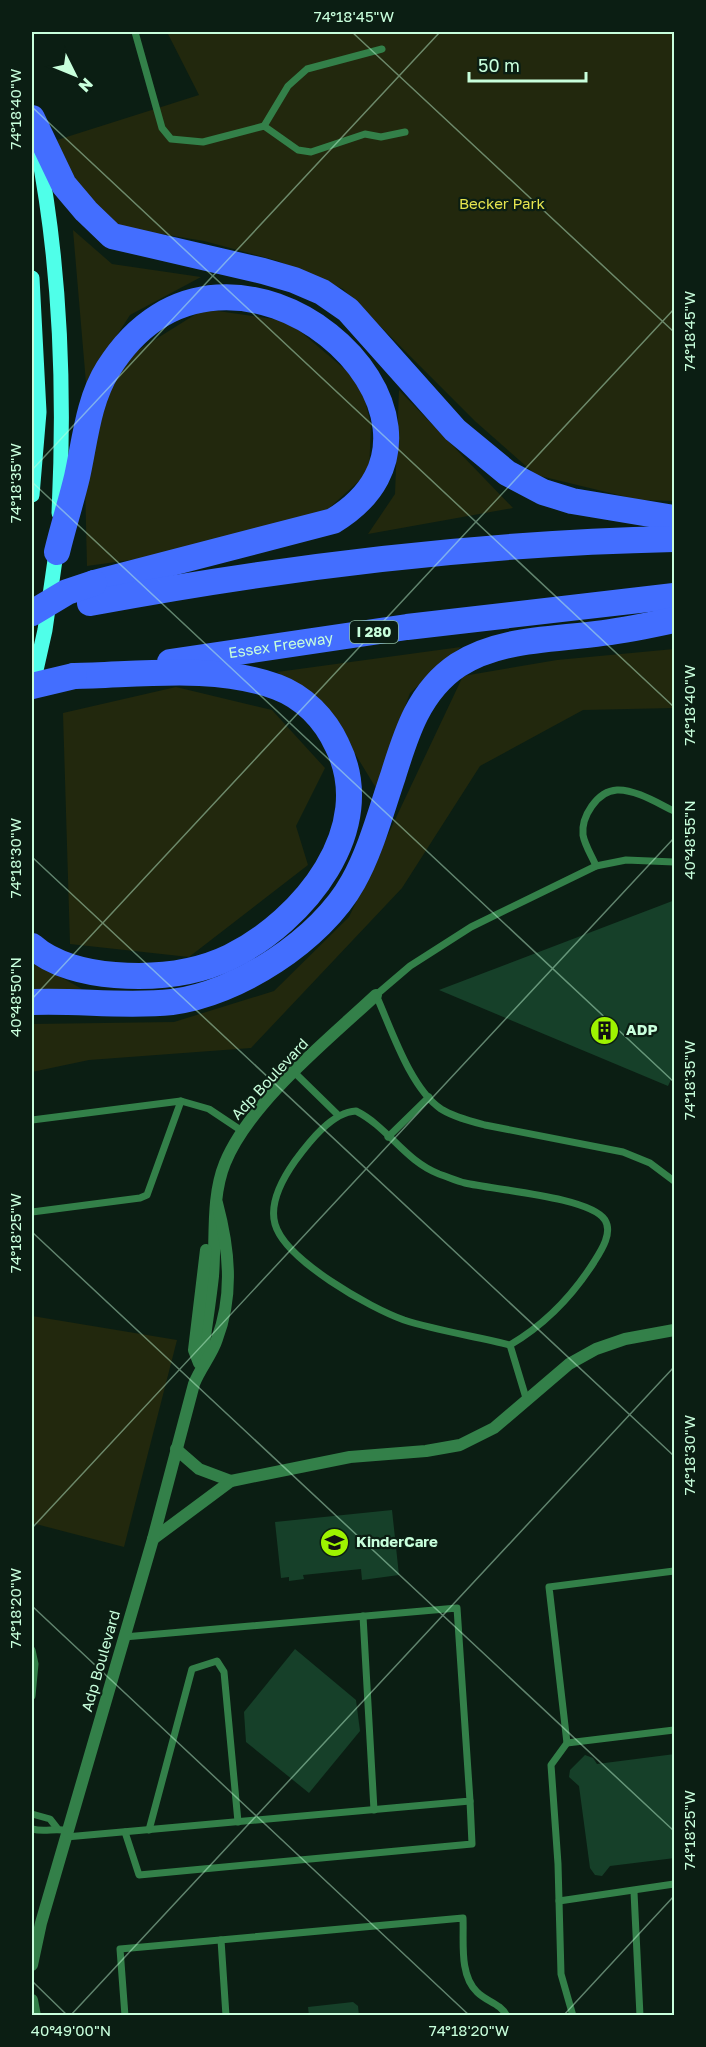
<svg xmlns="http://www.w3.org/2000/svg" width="706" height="2047" font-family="'Golos Text',sans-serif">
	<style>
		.green { fill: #22280d }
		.building { fill: #164029 }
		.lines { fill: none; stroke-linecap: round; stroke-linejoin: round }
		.service { stroke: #338049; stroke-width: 7 }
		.minor { stroke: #338049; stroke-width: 12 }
		.primary { stroke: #4fffe9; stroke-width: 15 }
		.motorway { stroke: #436eff; stroke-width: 26 }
		.motorway-bridge { stroke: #436eff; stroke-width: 26 }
		.ticks { fill: none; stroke: #c8ffdc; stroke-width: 1.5; stroke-opacity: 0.45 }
		.labels { text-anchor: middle; stroke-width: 4.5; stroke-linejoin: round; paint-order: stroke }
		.shield { fill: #0b1e13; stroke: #8fbca0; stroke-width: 1.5 }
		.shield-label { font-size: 14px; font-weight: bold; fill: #c8ffdc }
		.park-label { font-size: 15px; fill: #e5e44e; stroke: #0b1e13 }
		.street-label { font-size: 15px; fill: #c8ffdc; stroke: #0b1e13 }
		.poi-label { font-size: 15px; font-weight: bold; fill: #c8ffdc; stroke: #0b1e13; text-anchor: start }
		.neatline { fill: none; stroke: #c8ffdc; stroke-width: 2 }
		.ticks-label { font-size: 15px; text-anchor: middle; fill: #c8ffdc }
	</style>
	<rect width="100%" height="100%" fill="#0b1e13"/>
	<g class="green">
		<polygon points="167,32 674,32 674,501 639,500 536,475 476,422 343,289 278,261 204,241 112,226 85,201 54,141 199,95"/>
		<polygon points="73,230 112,264 201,277 130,315 86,383"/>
		<polygon points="204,309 288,321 361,383 371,426 369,472 327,510 181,553 87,566 85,483 107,392 124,359"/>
		<polygon points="399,390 513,508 368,534 395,494"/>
		<polygon points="461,647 410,693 376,788 324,703 277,672"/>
		<polygon points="674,649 674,708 583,710 480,766 402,888 251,1048 89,1060 32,1072 32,1024 174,1022 274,991 349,917 463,676 557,660"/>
		<polygon points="176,687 272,710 325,768 296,826 308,865 189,957 70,944 63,713"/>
		<polygon points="32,961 82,989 32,991"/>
		<polygon points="32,1316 177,1340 124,1547 32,1523"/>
	</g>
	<g class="building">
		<polygon points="675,900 675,1071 668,1086 439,990"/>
		<polygon points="392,1510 399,1575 362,1580 361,1569 303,1575 304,1579 289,1581 289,1577 281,1578 275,1522"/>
		<polygon points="295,1649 356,1700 360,1731 309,1793 246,1742 244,1712"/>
		<polygon points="675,1754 675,1858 610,1866 602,1876 595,1875 590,1868 579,1786 569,1777 570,1770 585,1755 593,1758 597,1764"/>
		<polygon points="353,2002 358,2006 359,2016 309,2016 308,2007"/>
	</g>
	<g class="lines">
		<g class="service">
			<polyline points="135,32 162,128 171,139 203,142 264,126 298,150 311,152 365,134 381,137 405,132"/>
			<polyline points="264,126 288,86 307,69 382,49"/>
			<path d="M674,862L626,860L596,866L471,927L410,966L376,995C391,1028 410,1088 441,1109C454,1117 470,1121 485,1125L623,1152L650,1163L674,1181"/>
			<path d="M596,866C592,856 585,846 583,835C581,817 597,791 617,790C635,789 659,804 674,811"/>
			<polyline points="294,1072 338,1115"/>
			<path d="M356,1111C388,1127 405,1161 439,1174C448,1177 457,1181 465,1183C495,1190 590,1197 605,1220C613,1233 601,1251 594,1262C573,1295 544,1325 510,1345C475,1336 438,1331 404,1320C370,1308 285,1260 275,1224C269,1203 283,1178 295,1161C309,1142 332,1112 356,1111Z"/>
			<polyline points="32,1120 181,1101 209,1109 242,1131"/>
			<polyline points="388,1137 429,1097"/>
			<polyline points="32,1212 140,1198 147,1195 181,1101"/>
			<polyline points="510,1345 526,1398"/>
			<polyline points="363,1616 374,1810"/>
			<polyline points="32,1650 35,1664 32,1696"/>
			<polyline points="567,1743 674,1730"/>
			<polyline points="32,1814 50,1819 57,1828"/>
			<path d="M32,1829C47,1833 54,1827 68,1831"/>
			<polyline points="149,1830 192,1669 217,1661 224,1672 238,1822"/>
			<polyline points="125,1832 139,1875 472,1844 470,1801"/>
			<polyline points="66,1837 470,1801 457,1608 124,1637"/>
			<polyline points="634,1892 640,2016"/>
			<polyline points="559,1901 674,1884"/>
			<polyline points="221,1940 226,2016"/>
			<path d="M125,2016L120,1949L463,1918C464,1941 459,1975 477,1992C487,2002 500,2003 507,2016"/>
			<polyline points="573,2016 561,1974 558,1864 551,1765 567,1743 549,1587 674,1571"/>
		</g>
		<g class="minor">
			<path d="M202,1361C205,1333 210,1304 213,1276C216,1239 211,1197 225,1163C250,1102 328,1040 376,995"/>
			<polyline points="199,1363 194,1350 206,1250"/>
			<polyline points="176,1449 199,1469 231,1481"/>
			<polyline points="153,1539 231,1481 350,1457 426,1451 460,1445 494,1428 569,1364 596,1349 625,1339 674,1330"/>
			<path d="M32,1965L41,1923L153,1539L194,1384C200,1368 212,1355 217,1339C234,1294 229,1248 217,1203"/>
			<polyline points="32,2000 35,2016"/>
		</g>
		<g class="primary">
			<path d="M37,146C61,267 65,390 59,513"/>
			<polyline points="32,278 39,412 32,495"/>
			<polyline points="32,688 45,630 57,546"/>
		</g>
		<g class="motorway">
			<polyline points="32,118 64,185 86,211 112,236 263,271 294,280 322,292 348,310 455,430 507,473 543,492 572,501 674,518"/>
			<path d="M57,552C63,527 71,502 77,477C85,441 88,401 108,369C228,177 501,420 333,521L94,583"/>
			<path d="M90,603C283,567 478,543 674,539"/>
			<path id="s1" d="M170,662L407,627L674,596"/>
			<path d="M32,946C53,965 87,973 115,975C154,978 195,974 230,957C303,921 379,829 337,745C325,719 304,697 277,687C214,664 140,675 74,676"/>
			<path d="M32,1002C78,1000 125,1007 172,1002C237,994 321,940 353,882C371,850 381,811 393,776C406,734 419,691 458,665C500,638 554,640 603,633C627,630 651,625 674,620"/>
		</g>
		<g class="motorway-bridge">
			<polyline points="32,613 67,592 94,583"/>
			<polyline points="32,686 74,676"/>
		</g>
	</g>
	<path class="ticks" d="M352,32L674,332M32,107L674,707M32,470L440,32M32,482L674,1082M32,857L674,1456M32,999L674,309M32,1232L674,1831M32,1528L674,838M32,1606L470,2016M32,1981L68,2016M70,2016L674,1367M563,2016L674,1896"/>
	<defs>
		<symbol id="building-disc" viewBox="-11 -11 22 22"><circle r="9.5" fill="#9ef300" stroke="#0b1e13"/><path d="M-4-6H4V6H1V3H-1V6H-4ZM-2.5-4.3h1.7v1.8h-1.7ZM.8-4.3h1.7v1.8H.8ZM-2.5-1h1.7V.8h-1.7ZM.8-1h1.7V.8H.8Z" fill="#111"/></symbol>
		<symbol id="school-disc" viewBox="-11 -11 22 22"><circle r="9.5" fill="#9ef300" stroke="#0b1e13"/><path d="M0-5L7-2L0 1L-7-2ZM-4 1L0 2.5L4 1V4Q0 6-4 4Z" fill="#111"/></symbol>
	</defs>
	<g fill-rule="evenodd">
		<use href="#building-disc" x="588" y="1014" width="33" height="33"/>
		<use href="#school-disc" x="318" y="1526" width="33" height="33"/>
	</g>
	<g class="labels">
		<rect class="shield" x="350" y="621" width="48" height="22" rx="4.5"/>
		<g class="shield-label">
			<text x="374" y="637">I 280</text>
		</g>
		<g class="park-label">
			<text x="502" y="209">Becker Park</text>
		</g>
		<g class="street-label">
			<text dy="5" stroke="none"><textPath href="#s1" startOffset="112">Essex Freeway</textPath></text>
			<text transform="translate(270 1079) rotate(-47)" y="5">Adp Boulevard</text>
			<text transform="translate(101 1661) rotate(-74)" y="5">Adp Boulevard</text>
		</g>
		<g class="poi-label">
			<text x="626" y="1035">ADP</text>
			<text x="356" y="1547">KinderCare</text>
		</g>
	</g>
	<rect width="706" height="2047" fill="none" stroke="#0b1e13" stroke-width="66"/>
	<g transform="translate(75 75) rotate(133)" stroke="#0b1e13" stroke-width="4.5" paint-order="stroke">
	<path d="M0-4.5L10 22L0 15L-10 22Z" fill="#c8ffdc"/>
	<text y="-9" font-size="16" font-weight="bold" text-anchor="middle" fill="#c8ffdc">N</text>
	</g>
	<path d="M469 72v9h117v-9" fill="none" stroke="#c8ffdc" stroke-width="3"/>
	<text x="478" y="72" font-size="18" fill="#c8ffdc" stroke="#0b1e13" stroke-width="4.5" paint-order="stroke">50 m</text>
	<rect x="33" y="33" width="640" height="1981" class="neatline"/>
	<g class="ticks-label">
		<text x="354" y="22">74°18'45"W</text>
		<text transform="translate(16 109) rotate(-90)" y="5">74°18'40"W</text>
		<text transform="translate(690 331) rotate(-90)" y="5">74°18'45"W</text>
		<text transform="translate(16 483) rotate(-90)" y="5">74°18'35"W</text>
		<text transform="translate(690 705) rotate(-90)" y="5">74°18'40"W</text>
		<text transform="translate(690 840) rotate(-90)" y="5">40°48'55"N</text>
		<text transform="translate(16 858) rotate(-90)" y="5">74°18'30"W</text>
		<text transform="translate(16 997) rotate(-90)" y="5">40°48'50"N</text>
		<text transform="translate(690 1080) rotate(-90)" y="5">74°18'35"W</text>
		<text transform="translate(16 1233) rotate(-90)" y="5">74°18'25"W</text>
		<text transform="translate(690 1455) rotate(-90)" y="5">74°18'30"W</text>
		<text transform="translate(16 1608) rotate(-90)" y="5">74°18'20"W</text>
		<text transform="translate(690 1830) rotate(-90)" y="5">74°18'25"W</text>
		<text x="71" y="2036">40°49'00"N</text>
		<text x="469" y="2036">74°18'20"W</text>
	</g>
</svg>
